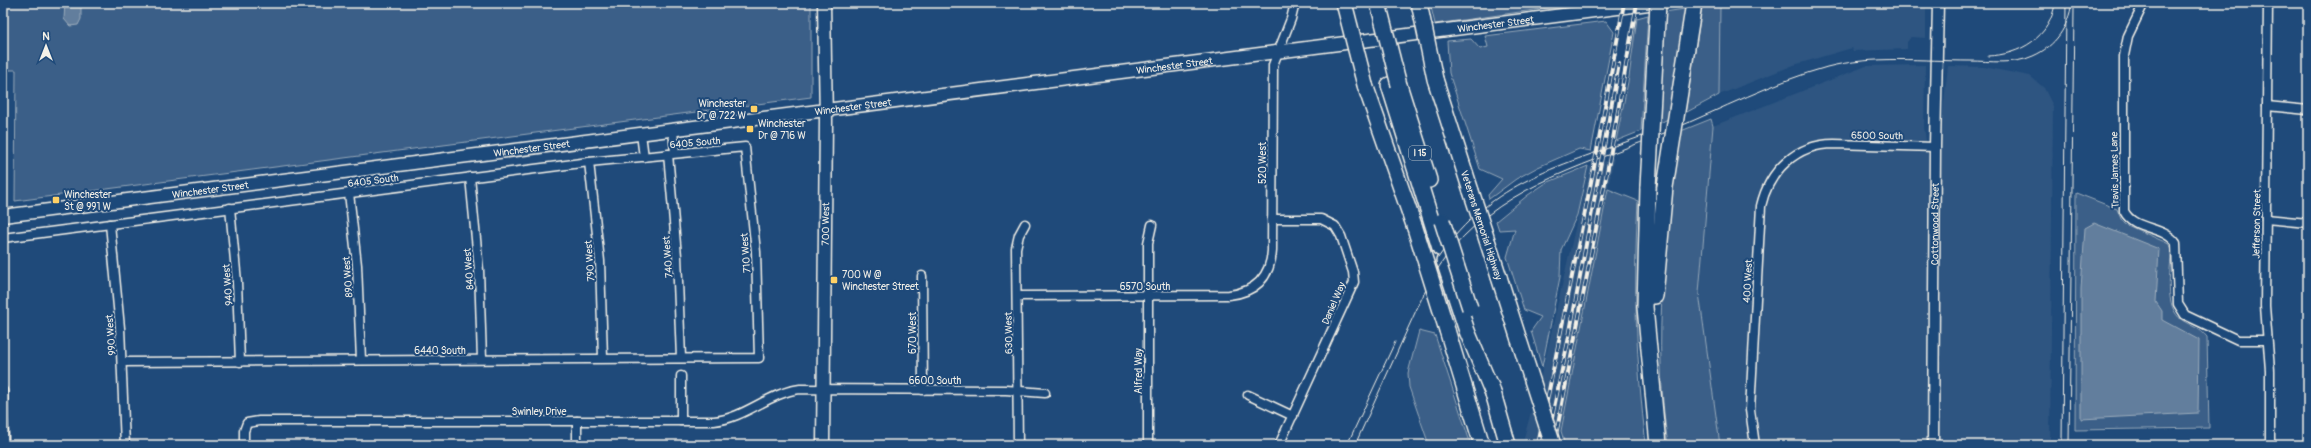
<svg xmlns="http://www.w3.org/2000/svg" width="2311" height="448" font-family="Pangolin,sans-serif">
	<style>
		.built { fill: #2d5581 }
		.green { fill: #3a5f88; stroke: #97a8b8 }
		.water { fill: #627e9d; stroke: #9cacbb }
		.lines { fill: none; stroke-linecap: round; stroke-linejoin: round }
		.minor-casing { stroke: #f4f1e8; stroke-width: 11 }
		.tertiary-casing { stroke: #f4f1e8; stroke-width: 13 }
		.secondary-casing { stroke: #f4f1e8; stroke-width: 15 }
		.motorway-casing { stroke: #f4f1e8; stroke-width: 18 }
		.minor { stroke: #1f4a7a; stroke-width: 8 }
		.tertiary { stroke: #1f4a7a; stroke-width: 10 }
		.secondary { stroke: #1f4a7a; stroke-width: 12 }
		.motorway { stroke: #1f4a7a; stroke-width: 15 }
		.tram { stroke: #f4f1e8; stroke-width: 1 }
		.rail-casing { stroke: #f4f1e8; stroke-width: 4 }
		.rail { stroke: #1f4a7a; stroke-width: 2.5; stroke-dasharray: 8; stroke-linecap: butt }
		.motorway-bridge-casing { stroke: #f4f1e8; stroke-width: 18; stroke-linecap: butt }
		.motorway-bridge { stroke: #1f4a7a; stroke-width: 15 }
		.poi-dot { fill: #ffd166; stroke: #1f4a7a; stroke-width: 1.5 }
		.labels { text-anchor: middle; stroke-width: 4; stroke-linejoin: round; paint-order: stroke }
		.shield { fill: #1f4a7a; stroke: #b4bfc7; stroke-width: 1 }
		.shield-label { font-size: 9px; font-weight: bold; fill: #f4f1e8 }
		.street-label { font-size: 10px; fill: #f4f1e8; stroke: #1f4a7a }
		.poi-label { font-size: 10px; fill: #f4f1e8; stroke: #1f4a7a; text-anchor: start }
	</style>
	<rect width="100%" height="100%" fill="#1f4a7a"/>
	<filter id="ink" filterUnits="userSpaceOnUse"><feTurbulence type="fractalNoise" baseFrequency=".025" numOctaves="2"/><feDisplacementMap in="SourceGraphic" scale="8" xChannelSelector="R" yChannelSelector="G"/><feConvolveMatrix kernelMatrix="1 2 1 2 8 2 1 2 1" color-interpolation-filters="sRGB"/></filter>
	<g filter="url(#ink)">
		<g class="built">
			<polygon points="1720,3 1926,3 1926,38 1911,37 1907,42 1907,49 1853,51 1852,48 1794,65 1719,95"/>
			<polygon points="1925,65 1924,127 1929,162 1927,445 1720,445 1699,293 1713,126 1866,66"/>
			<polygon points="1948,66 1984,67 2030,76 2044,88 2053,106 2050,445 1939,445 1941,129"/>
			<polygon points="1614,158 1558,445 1522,445 1545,360 1589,167"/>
		</g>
		<g class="green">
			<polygon points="3,3 811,3 811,97 15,201 16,70 3,70"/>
			<polygon points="1430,3 1583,3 1435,24"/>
			<polygon points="1720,5 1719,95 1685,113 1702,7"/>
			<polygon points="1685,9 1668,119 1658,124 1664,12"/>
			<polygon points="1648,15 1641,131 1616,141 1629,77 1637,18"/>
			<polygon points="1606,21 1614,32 1591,151 1579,149 1538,167 1516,179 1489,199 1488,195 1502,179 1480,169 1449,73 1447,41 1471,39 1480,49 1488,47 1485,36"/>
			<path d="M1711,119L1713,126L1699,293L1720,445H1668C1652,339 1665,236 1681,131Z"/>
			<polygon points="1588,166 1577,215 1561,250 1560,277 1542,367 1531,331 1541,317 1524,310 1507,257 1515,229 1499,230 1496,221 1528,195 1546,183"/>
			<path d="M1608,189L1638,201C1633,283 1636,363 1646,445H1565L1561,431Z"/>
			<path d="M2076,193L2117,209L2121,219L2125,224L2169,244L2171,252C2171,271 2163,307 2182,320C2191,326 2200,328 2207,337L2209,428L2075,430Z"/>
			<polygon points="1419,331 1435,335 1471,445 1429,445 1409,387 1408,373"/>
		</g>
		<g class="water">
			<polygon points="65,3 81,3 81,19 78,25 70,26 64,19"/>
			<polygon points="2094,223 2159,249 2156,302 2162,311 2162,320 2199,340 2198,413 2081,419 2081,289 2085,228"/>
		</g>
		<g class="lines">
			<defs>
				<g id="minor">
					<path d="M2144,3L2128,36L2124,56V211C2134,231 2163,225 2176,243L2178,304L2185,315L2238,340H2267"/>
					<polyline points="2268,3 2265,306 2270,370 2270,445"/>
					<polyline points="2267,106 2308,110"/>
					<polyline points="673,130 675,153"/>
					<polyline points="641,134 644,157"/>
					<polyline points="668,154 677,256 681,358"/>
					<polyline points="589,162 600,261 603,358"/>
					<polyline points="470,177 479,270 482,359"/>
					<polyline points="349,193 357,265 361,360"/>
					<polyline points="230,208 237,282 240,362"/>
					<polyline points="1272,219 1321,219 1335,226 1341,236 1353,272 1354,282 1350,291 1279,445"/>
					<polyline points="2266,219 2308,223"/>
					<polyline points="110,224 120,328 125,445"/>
					<polyline points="3,238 589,162 745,147 756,252 759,358 122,362"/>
					<polyline points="922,276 923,390"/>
					<path d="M1017,296L1229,295C1255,292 1270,278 1272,251L1273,65L1291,19L1295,3"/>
					<polyline points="3,391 4,445"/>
					<polyline points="1248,395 1293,416"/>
					<polyline points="681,421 681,376"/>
					<path d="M244,445V431L247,423L259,421H714C746,418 768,393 800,389L1006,390L1045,393"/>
					<polyline points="577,445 577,421"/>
					<polyline points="1018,445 1016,248 1019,235 1025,224"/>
					<polyline points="1148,445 1148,243 1152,225"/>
					<path d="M1755,445L1750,410L1761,206C1769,171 1796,144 1834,144L1935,147"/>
				</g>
				<g id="tertiary">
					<path id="s1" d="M1933,445L1935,147L1938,3"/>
				</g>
				<g id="secondary">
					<path id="s2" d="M3,216L1656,3"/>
					<path id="s3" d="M823,445L826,121L824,3"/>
				</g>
				<g id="motorway">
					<polyline points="1435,79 1471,191"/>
					<polyline points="1365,85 1415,228"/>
					<polyline points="1389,85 1440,248"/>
					<polyline points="1399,85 1429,180"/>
					<polyline points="1648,187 1645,307 1658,445"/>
					<polyline points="1444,261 1467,331 1494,396"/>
					<polyline points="1499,277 1519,340"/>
					<polyline points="1655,296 1665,187"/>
					<polyline points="1447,330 1482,445"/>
					<polyline points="1491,386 1508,445"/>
				</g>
			</defs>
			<use href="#minor" class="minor-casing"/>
			<use href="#tertiary" class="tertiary-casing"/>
			<use href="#secondary" class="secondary-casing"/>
			<use href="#motorway" class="motorway-casing"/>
			<use href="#minor" class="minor"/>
			<use href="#tertiary" class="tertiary"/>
			<use href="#secondary" class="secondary"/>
			<use href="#motorway" class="motorway"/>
			<g class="tram">
				<path d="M1988,56C2020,55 2051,37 2055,3"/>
				<path d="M1438,258C1492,179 1562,166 1645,135"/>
				<polyline points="1347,445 1395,342"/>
				<path d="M1355,445C1373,406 1390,367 1408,328C1421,300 1433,271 1453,248C1509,182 1594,163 1669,131C1719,110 1776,81 1827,67C1873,55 1923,61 1970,61C1990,61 2014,65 2033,56C2056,46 2068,27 2072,3"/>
				<polyline points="2062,445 2066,3"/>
				<polyline points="2069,445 2074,9"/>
			</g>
			<defs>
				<g id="rail">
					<polyline points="1538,445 1594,167 1624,3"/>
					<polyline points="1546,445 1569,337 1619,64"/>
					<polyline points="1554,445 1609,162 1637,3"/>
				</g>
			</defs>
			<use href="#rail" class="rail-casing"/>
			<use href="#rail" class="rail"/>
			<defs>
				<g id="motorway-bridge">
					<polyline points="1344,3 1365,85"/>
					<polyline points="1378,3 1399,85"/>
					<polyline points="1419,3 1435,79"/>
					<polyline points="1648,187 1658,3"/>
					<polyline points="1665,187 1694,3"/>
					<polyline points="1471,191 1499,277"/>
					<polyline points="1442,221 1470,308"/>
					<polyline points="1415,228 1447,330"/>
					<polyline points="1519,340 1553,445"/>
				</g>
			</defs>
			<use href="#motorway-bridge" class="motorway-bridge-casing"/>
			<use href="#motorway-bridge" class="motorway-bridge"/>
		</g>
	</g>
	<g class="poi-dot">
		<rect x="750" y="105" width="8" height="8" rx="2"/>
		<rect x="746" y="125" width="8" height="8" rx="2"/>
		<rect x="52" y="196" width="8" height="8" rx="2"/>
		<rect x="830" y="276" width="8" height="8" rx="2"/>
	</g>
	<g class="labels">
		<rect class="shield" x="1409" y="146" width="22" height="14" rx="3"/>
		<g class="shield-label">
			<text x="1420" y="156">I 15</text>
		</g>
		<g class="street-label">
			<text dy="4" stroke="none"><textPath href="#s2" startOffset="1505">Winchester Street</textPath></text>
			<text dy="4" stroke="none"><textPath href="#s2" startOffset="1181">Winchester Street</textPath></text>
			<text dy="4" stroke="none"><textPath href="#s2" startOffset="857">Winchester Street</textPath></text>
			<text transform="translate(1877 135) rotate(1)" y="4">6500 South</text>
			<text transform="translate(695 142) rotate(-5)" y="4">6405 South</text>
			<text dy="4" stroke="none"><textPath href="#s2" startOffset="533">Winchester Street</textPath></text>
			<text transform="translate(1262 163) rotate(-90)" y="4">520 West</text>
			<text transform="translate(2114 170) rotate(-91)" y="4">Travis James Lane</text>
			<text transform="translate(373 180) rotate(-7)" y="4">6405 South</text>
			<text dy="4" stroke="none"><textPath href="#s2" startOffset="209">Winchester Street</textPath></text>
			<text dy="4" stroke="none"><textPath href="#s3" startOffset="221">700 West</textPath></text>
			<text dy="4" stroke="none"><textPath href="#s1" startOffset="221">Cottonwood Street</textPath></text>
			<text transform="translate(2256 224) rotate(-89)" y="4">Jefferson Street</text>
			<text transform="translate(1482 225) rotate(72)" y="4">Veterans Memorial Highway</text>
			<text transform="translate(745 253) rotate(-94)" y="4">710 West</text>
			<text transform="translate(667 257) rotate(-94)" y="4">740 West</text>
			<text transform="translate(589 261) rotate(-94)" y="4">790 West</text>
			<text transform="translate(468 269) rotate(-94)" y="4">840 West</text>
			<text transform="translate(347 277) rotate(-94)" y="4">890 West</text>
			<text transform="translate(1747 281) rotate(-87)" y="4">400 West</text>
			<text transform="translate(227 285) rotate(-94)" y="4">940 West</text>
			<text x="1145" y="290">6570 South</text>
			<text transform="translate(1333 303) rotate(-67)" y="4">Daniel Way</text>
			<text transform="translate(912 333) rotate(-90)" y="4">670 West</text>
			<text transform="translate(1008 333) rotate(-91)" y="4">630 West</text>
			<text transform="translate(110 335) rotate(-94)" y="4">990 West</text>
			<text x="440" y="354">6440 South</text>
			<text transform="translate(1138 371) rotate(-90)" y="4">Alfred Way</text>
			<text x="935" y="384">6600 South</text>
			<text x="539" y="415">Swinley Drive</text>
		</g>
		<g class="poi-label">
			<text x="746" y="107" text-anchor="end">Winchester<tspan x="746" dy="12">Dr @ 722 W</tspan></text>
			<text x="758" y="127">Winchester<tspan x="758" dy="12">Dr @ 716 W</tspan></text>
			<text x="64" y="198">Winchester<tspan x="64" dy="12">St @ 991 W</tspan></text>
			<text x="842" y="278">700 W @<tspan x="842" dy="12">Winchester Street</tspan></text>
		</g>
	</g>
	<rect width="2311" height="448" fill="none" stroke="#1f4a7a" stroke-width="16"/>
	<rect x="8" y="8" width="2295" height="432" fill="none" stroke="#f4f1e8" stroke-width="1.5" filter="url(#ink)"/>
	<g transform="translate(46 46)" stroke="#1f4a7a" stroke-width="3" paint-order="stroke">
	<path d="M0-3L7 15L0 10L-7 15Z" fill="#f4f1e8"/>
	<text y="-6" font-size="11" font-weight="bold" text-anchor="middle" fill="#f4f1e8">N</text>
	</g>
</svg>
